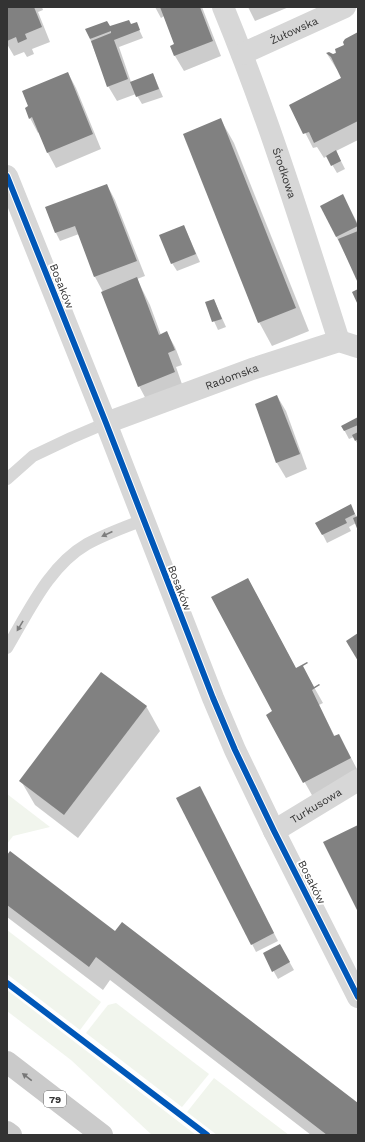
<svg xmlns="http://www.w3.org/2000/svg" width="365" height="1142" font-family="'Work Sans',sans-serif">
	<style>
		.green { fill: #f1f5ed }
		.shadow { fill: #0003 }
		.building { fill: #818181 }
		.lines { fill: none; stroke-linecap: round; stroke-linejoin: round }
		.lane { stroke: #d7d7d7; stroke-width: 12 }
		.street { stroke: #d7d7d7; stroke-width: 22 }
		.primary { stroke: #cacaca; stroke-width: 22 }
		.cycleway-casing { stroke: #fff; stroke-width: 8 }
		.cycleway { stroke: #0057b8; stroke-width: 6 }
		.oneway { fill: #7d7d7d }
		.oneway2 { fill: #777 }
		.labels { text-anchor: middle; stroke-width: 4; stroke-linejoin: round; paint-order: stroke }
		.shield { fill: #fff; stroke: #707070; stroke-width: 1 }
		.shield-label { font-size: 10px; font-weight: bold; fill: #333 }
		.street-label { font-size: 11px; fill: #333; stroke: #fff }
	</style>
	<rect width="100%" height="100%" fill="#fff"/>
	<g class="green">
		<polygon points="7,794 50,827 13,836 7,844"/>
		<polygon points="7,930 101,1002 80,1030 7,974"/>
		<polygon points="7,990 196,1135 152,1135 71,1060 7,1011"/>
		<polygon points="116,1003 209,1074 182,1107 86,1033 108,1005"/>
		<polygon points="214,1078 289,1135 217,1135 187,1112"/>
	</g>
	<g class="shadow">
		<polygon points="7,7 42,7 43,10 38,12 50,42 32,49 34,54 27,57 24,52 14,56 7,44"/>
		<polygon points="155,7 202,7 221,56 184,71 175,56 172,46 175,45 164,16 161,18"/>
		<polygon points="248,7 289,7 255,21"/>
		<polygon points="136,23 143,38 119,47 131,82 153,74 163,97 142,104 136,94 117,101 108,86 90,39 110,27 131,25"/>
		<polygon points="358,33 358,140 336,151 345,169 337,173 327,156 324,158 317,147 313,148 291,105 342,78 338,70 336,68 327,54 333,55"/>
		<polygon points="68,73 76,88 101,149 56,168 48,153 39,132 38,133 30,118"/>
		<polygon points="221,120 234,143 309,331 272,346 259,322"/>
		<polygon points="107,185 115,200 145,276 137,279 150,305 161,335 167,333 175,347 182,365 176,367 183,387 147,401 139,386 103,292 95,277 79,234 60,241 56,233 46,208"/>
		<polygon points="343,196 358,224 358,280 336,236"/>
		<polygon points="184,226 200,262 177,271 172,263"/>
		<polygon points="214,300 226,327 218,330 206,303"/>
		<polygon points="277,396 286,411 307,469 286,478 277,463 256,404"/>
		<polygon points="358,420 358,445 354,437 349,439 342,426"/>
		<polygon points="350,506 357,517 358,517 358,528 356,523 349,527 351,531 327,543 317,523"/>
		<polygon points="256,594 296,669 310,680 323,703 319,705 335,737 347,750 358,771 313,797 267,715 274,711"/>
		<polygon points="146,706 160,731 78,838 35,805 21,781"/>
		<polygon points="204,796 278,941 256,952 252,944"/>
		<polygon points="7,856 358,1104 358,1135 311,1135 110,980 103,990 7,917"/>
		<polygon points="280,945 294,970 278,979 264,954"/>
	</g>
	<g class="building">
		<polygon points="7,7 34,7 42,27 25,34 27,39 18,43 16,37 7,41"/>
		<polygon points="160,7 200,7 213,41 174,56 170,46 174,44"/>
		<polygon points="129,20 131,24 137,22 140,30 114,40 128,79 107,87 91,41 111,33 111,31 90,39 85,29 107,21 110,26"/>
		<polygon points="358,32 358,121 314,143 309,132 303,134 289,105 341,78 331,57 326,53 329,52 333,54 336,53 335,49 344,45 343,42 345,39"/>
		<polygon points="68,72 93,134 47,153 32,117 29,119 25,108 28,106 22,91"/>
		<polygon points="153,73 159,89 136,97 130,82"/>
		<polygon points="221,118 296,308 258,323 183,134"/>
		<polygon points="336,150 341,161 331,166 326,156"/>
		<polygon points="107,184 137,261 94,277 75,226 55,233 45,207"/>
		<polygon points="343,194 358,226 336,237 320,206"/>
		<polygon points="184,225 196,254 171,264 159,235"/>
		<polygon points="358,231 358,283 338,239"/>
		<polygon points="137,277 159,335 167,331 175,350 168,353 175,372 138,387 101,292"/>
		<polygon points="358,289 358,305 352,292"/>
		<polygon points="214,299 222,319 212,322 205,302"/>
		<polygon points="277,395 300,454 276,463 255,404"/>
		<polygon points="358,417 358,425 344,431 341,426"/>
		<polygon points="358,432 358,439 355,441 352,435"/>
		<polygon points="351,504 355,514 345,519 347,523 322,535 315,523"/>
		<polygon points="358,516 358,531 353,518"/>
		<polygon points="248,578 296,668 307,662 308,663 303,666 314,687 319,684 320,685 312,690 334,736 339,734 351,758 303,783 266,715 272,711 211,597"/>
		<polygon points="358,633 358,661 346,641"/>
		<polygon points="101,672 147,706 64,815 19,781"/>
		<polygon points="200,786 274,933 251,945 176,798"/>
		<polygon points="358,825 358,912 323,842"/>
		<polygon points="10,851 115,931 122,922 358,1103 358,1135 327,1135 96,957 89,967 7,905 7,855"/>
		<polygon points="280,944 290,962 272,972 263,953"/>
	</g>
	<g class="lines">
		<g class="lane">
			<polyline points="7,479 33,456 71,438 106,423"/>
			<path d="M7,648C29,611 49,566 87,544C105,534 125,527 143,520"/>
		</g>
		<g class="street">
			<path id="s1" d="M223,7C268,116 303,229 339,341"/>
			<path id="s2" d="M242,54L345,7"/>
			<polyline points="7,176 106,423 213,698 235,750 274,831 358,997"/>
			<path id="s3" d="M106,423L252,369L339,341L358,347"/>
			<path id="s4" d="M274,831L358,780"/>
		</g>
		<g class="primary">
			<polyline points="7,1062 102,1135"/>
			<polyline points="7,1132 11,1135"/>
		</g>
		<defs>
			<g id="cycleway">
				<polyline points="7,176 106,423 213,698 235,750 274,831 358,997"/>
				<polyline points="7,983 207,1135"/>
			</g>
		</defs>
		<use href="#cycleway" class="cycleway-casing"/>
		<use href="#cycleway" class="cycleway"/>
	</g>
	<defs><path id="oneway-solid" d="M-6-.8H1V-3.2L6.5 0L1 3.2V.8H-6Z"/></defs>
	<g class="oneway">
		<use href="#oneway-solid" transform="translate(107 534) rotate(155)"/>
		<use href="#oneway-solid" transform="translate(20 626) rotate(121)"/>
	</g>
	<use class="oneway2" href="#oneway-solid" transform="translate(27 1077) rotate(-143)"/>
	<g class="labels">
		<rect class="shield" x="44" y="1091" width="22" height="16" rx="3"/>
		<g class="shield-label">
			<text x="55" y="1103">79</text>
		</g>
		<g class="street-label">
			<text dy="4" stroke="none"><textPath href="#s2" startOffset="57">Żułowska</textPath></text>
			<text dy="4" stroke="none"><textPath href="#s1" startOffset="177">Środkowa</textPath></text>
			<text transform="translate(62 286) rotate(68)" y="4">Bosaków</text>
			<text dy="4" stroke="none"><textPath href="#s3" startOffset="134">Radomska</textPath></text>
			<text transform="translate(180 588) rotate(69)" y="4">Bosaków</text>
			<text dy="4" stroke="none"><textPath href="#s4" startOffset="49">Turkusowa</textPath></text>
			<text transform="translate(312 882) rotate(63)" y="4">Bosaków</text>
		</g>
	</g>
	<rect width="365" height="1142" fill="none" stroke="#333333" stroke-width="16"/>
</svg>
